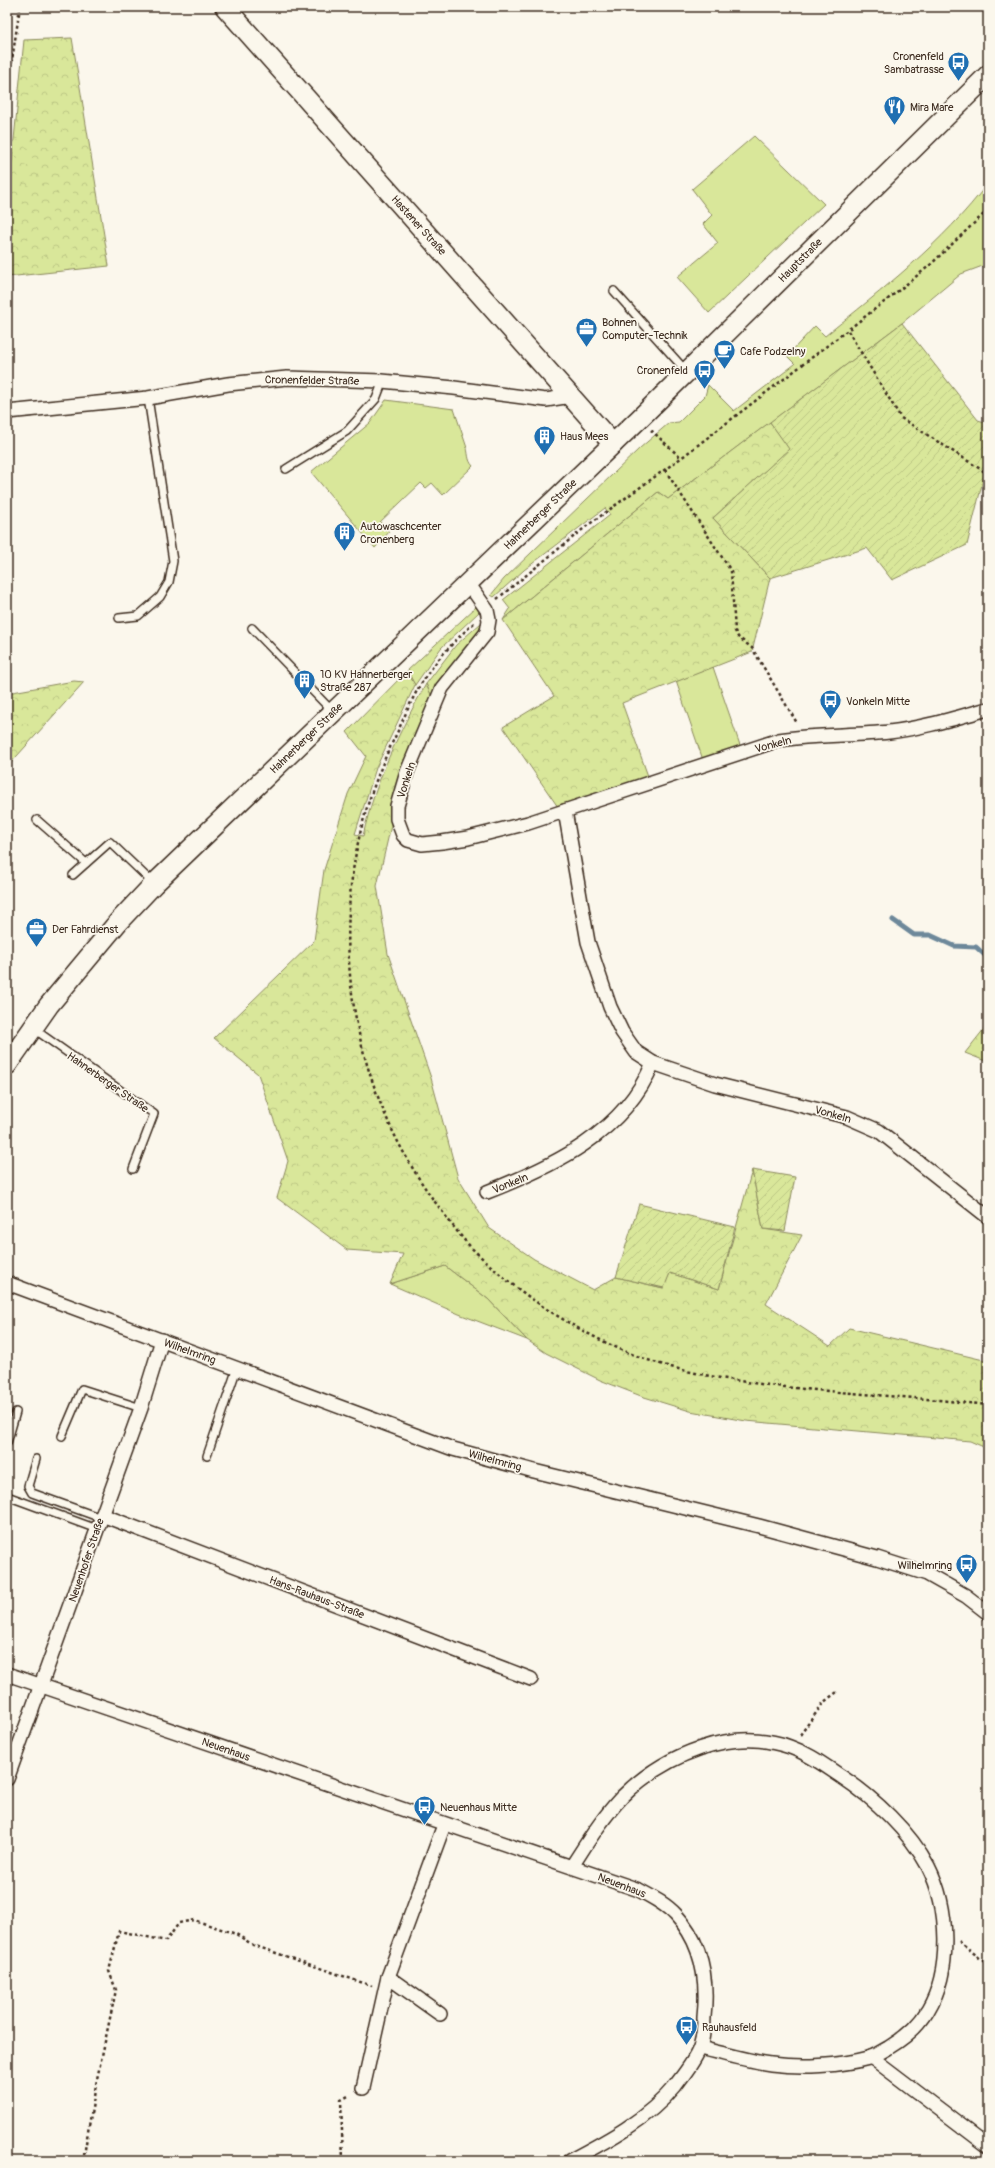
<svg xmlns="http://www.w3.org/2000/svg" width="995" height="2168" font-family="Pangolin,sans-serif">
	<style>
		.grass { fill: #d9e79a; stroke: #8a885c }
		.forest { fill: url(#forest-crowns); stroke: #8a885c }
		.garden { fill: url(#garden-furrows); stroke: #8a885c }
		.lines { fill: none; stroke-linecap: round; stroke-linejoin: round }
		.stream { stroke: #6d889a; stroke-width: 5 }
		.lane-casing { stroke: #3b2a1e; stroke-width: 10 }
		.street-casing { stroke: #3b2a1e; stroke-width: 16 }
		.secondary-casing { stroke: #3b2a1e; stroke-width: 22 }
		.path { stroke: #3b2a1e; stroke-width: 2.5; stroke-dasharray: 3 3; stroke-linecap: butt }
		.lane { stroke: #fbf7ec; stroke-width: 7 }
		.street { stroke: #fbf7ec; stroke-width: 13 }
		.secondary { stroke: #fbf7ec; stroke-width: 19 }
		.labels { text-anchor: middle; stroke-width: 3.5; stroke-linejoin: round; paint-order: stroke }
		.poi-label { font-size: 11px; fill: #3b2a1e; stroke: #fbf7ec; text-anchor: start }
		.street-label { font-size: 11px; fill: #3b2a1e; stroke: #fbf7ec }
	</style>
	<defs>
		<pattern id="forest-crowns" width="20" height="18" patternUnits="userSpaceOnUse"><rect width="20" height="18" fill="#d9e79a"/><path d="M2 6a3 3 0 1 1 6 0M12 15a3 3 0 1 1 6 0" fill="none" stroke="#bbc684"/></pattern>
		<pattern id="garden-furrows" width="10" height="10" patternUnits="userSpaceOnUse"><rect width="10" height="10" fill="#d9e79a"/><path d="M-1 1l2-2M0 10L10 0M9 11l2-2" fill="none" stroke="#bbc684"/></pattern>
	</defs>
	<rect width="100%" height="100%" fill="#fbf7ec"/>
	<filter id="ink" filterUnits="userSpaceOnUse"><feTurbulence type="fractalNoise" baseFrequency=".025" numOctaves="2"/><feDisplacementMap in="SourceGraphic" scale="8" xChannelSelector="R" yChannelSelector="G"/><feConvolveMatrix kernelMatrix="1 2 1 2 8 2 1 2 1" color-interpolation-filters="sRGB"/></filter>
	<g filter="url(#ink)">
		<g class="grass">
			<polygon points="754,136 824,204 709,313 677,277 718,243 703,224 712,215 692,189"/>
			<path d="M988,183V264L961,274L902,323L668,499L658,492L503,620L510,609L503,600L610,515L605,508L524,570L494,597L491,595L504,579L640,448L669,423L679,422L705,396L708,385L734,411L795,364L787,356L815,326L825,336C883,289 943,243 988,183Z"/>
			<path d="M386,400L454,409C458,421 462,433 466,445C469,453 467,460 473,466L443,495L432,483L426,488L421,483L380,522L389,532L375,548L311,472L370,423Z"/>
			<polygon points="476,607 479,612 441,648 415,685 407,671"/>
			<polygon points="481,623 478,634 432,697 426,684 456,645"/>
			<polygon points="713,667 741,748 703,760 676,681"/>
			<polygon points="445,1266 488,1299 527,1340 459,1314 390,1284"/>
		</g>
		<g class="forest">
			<polygon points="72,38 109,266 7,277 7,179 10,179 24,40"/>
			<polygon points="770,422 790,449 713,518 770,578 752,652 622,703 649,779 558,807 503,727 554,696 503,620 658,492 668,499"/>
			<path d="M407,671L415,685L376,768L355,834L363,836C375,781 399,732 426,684L432,697L392,821L377,886L388,954L431,1078L458,1178L489,1228L534,1259L593,1290L616,1277L663,1288L670,1273L719,1289L752,1170L763,1229L802,1235L766,1304L830,1346L849,1328L988,1361V1449L970,1441L746,1421L690,1411L641,1396L600,1380L546,1353L527,1340L488,1299L445,1266L390,1284L403,1254L347,1250L277,1198L288,1161L258,1074L214,1038L314,941L324,870L348,794L366,756L347,732Z"/>
			<polygon points="74,681 84,682 7,767 7,693"/>
			<polygon points="988,1024 988,1062 965,1053"/>
		</g>
		<g class="garden">
			<polygon points="902,323 978,420 988,423 988,460 967,545 892,580 867,548 770,578 713,518 789,449 770,422"/>
			<polygon points="752,1170 795,1177 785,1231 763,1229"/>
			<polygon points="639,1204 735,1227 719,1289 670,1273 664,1288 616,1277"/>
		</g>
		<g class="lines">
			<polyline class="stream" points="893,920 914,935 930,935 954,946 976,947 988,958"/>
			<defs>
				<g id="lane">
					<polyline points="614,291 687,372"/>
					<polyline points="286,469 347,431 376,399 383,381"/>
					<polyline points="119,618 138,616 160,597 169,582 173,561 148,398"/>
					<polyline points="252,628 333,712"/>
					<polyline points="37,820 86,863"/>
					<polyline points="73,875 110,842 154,884"/>
					<polyline points="34,1029 154,1114 133,1169"/>
					<polyline points="62,1436 82,1389 141,1408"/>
					<polyline points="7,1443 16,1412"/>
					<polyline points="207,1456 237,1368"/>
					<polyline points="36,1459 28,1486 32,1493 101,1518"/>
					<polyline points="7,1496 97,1529"/>
				</g>
				<g id="street">
					<polyline points="7,412 148,398 228,384 287,378 382,381 454,388 546,400 571,396"/>
					<path d="M468,583L487,610L489,620L487,632L442,688L407,772L397,806V819L403,835L408,840L422,844L442,842L468,838L528,823L779,740C816,734 853,736 889,732C923,728 955,718 988,709"/>
					<polyline points="565,811 588,942 610,1007 622,1032 636,1052 653,1063 715,1084 847,1117 879,1131 988,1217"/>
					<path d="M487,1192C554,1166 624,1133 653,1063"/>
					<polyline points="7,1283 453,1449 534,1471 759,1526 877,1558 927,1574 966,1596 988,1613"/>
					<polyline points="102,1515 531,1679"/>
					<path d="M7,1674L639,1890C652,1897 666,1904 676,1915C703,1944 708,1980 704,2017C704,2027 703,2038 700,2047C695,2061 684,2074 675,2086C647,2120 607,2141 569,2161"/>
					<polyline points="7,1779 141,1408 162,1340"/>
					<path d="M572,1866C587,1843 602,1818 622,1797C664,1755 732,1726 790,1747C810,1754 825,1766 842,1777C874,1798 910,1832 928,1866C949,1907 952,1970 928,2010C919,2026 903,2039 888,2048C882,2051 875,2056 869,2058C839,2066 802,2068 771,2064C747,2061 723,2053 700,2048"/>
					<polyline points="388,1977 444,1825"/>
					<polyline points="871,2057 988,2146"/>
					<polyline points="363,2088 388,1977 440,2014"/>
				</g>
				<g id="secondary">
					<polyline points="225,7 613,444"/>
					<polyline points="7,1065 49,1005 119,921 154,884 639,419 988,75"/>
				</g>
			</defs>
			<use href="#lane" class="lane-casing"/>
			<use href="#street" class="street-casing"/>
			<use href="#secondary" class="secondary-casing"/>
			<g class="path">
				<polyline points="7,45 13,47"/>
				<polyline points="7,93 20,7"/>
				<polyline points="848,331 901,418 988,474"/>
				<polyline points="651,430 681,458"/>
				<polyline points="665,470 731,571 735,631 738,637 752,648 797,723"/>
				<polyline points="497,599 588,525 681,458 888,299 929,266 988,210"/>
				<path d="M474,623C454,641 435,661 421,684C411,700 404,718 396,735C320,885 336,1066 435,1202C449,1220 462,1240 479,1255C518,1293 564,1323 613,1346C664,1370 720,1379 776,1386C847,1394 917,1397 988,1405"/>
				<polyline points="800,1735 824,1702 837,1692"/>
				<polyline points="959,1941 988,1965"/>
				<polyline points="83,2161 97,2079 116,1990 109,1971 119,1931 166,1941 179,1923 194,1920 236,1934 253,1945 372,1986"/>
				<polyline points="343,2161 341,2100 350,2095"/>
			</g>
			<use href="#lane" class="lane"/>
			<use href="#street" class="street"/>
			<use href="#secondary" class="secondary"/>
		</g>
	</g>
	<defs>
		<symbol id="bus-pin" viewBox="-11 -11 22 30"><path d="M0 17L-7.5 6A9.5 9.5 0 1 1 7.5 6Z" fill="#1f6fb2" stroke="#fbf7ec"/><path d="M-5-6H5V4H4V6H2V4H-2V6H-4V4H-5ZM-3.5-4V0h7V-4ZM-3.5 1.2v1.5H-2V1.2ZM2 1.2v1.5H3.5V1.2Z" fill="#fff"/></symbol>
		<symbol id="restaurant-pin" viewBox="-11 -11 22 30"><path d="M0 17L-7.5 6A9.5 9.5 0 1 1 7.5 6Z" fill="#1f6fb2" stroke="#fbf7ec"/><path d="M-5-6h1v4h1v-4h1v4h1v-4h1v5L-1.5 .5V6h-2V.5L-5-1ZM5-6V6H3V1.5H1.5Q1.5-4 5-6Z" fill="#fff"/></symbol>
		<symbol id="office-pin" viewBox="-11 -11 22 30"><path d="M0 17L-7.5 6A9.5 9.5 0 1 1 7.5 6Z" fill="#1f6fb2" stroke="#fbf7ec"/><path d="M-6-3h4V-5.5h4V-3h4V5H-6ZM-1-4.5V-3h2v-1.5ZM-6 0V1H6V0Z" fill="#fff"/></symbol>
		<symbol id="cafe-pin" viewBox="-11 -11 22 30"><path d="M0 17L-7.5 6A9.5 9.5 0 1 1 7.5 6Z" fill="#1f6fb2" stroke="#fbf7ec"/><path d="M-5.5-4.5H6V0H3Q3 3.5 0 3.5H-2.5Q-5.5 3.5-5.5 0ZM3-3.2v2h1.7v-2ZM-6 4.5H4V6H-6Z" fill="#fff"/></symbol>
		<symbol id="building-pin" viewBox="-11 -11 22 30"><path d="M0 17L-7.5 6A9.5 9.5 0 1 1 7.5 6Z" fill="#1f6fb2" stroke="#fbf7ec"/><path d="M-4-6H4V6H1V3H-1V6H-4ZM-2.5-4.3h1.7v1.8h-1.7ZM.8-4.3h1.7v1.8H.8ZM-2.5-1h1.7V.8h-1.7ZM.8-1h1.7V.8H.8Z" fill="#fff"/></symbol>
	</defs>
	<g fill-rule="evenodd">
		<use href="#bus-pin" x="946" y="50" width="25" height="34"/>
		<use href="#restaurant-pin" x="882" y="94" width="25" height="34"/>
		<use href="#office-pin" x="574" y="316" width="25" height="34"/>
		<use href="#cafe-pin" x="712" y="338" width="25" height="34"/>
		<use href="#bus-pin" x="692" y="358" width="25" height="34"/>
		<use href="#building-pin" x="532" y="424" width="25" height="34"/>
		<use href="#building-pin" x="332" y="520" width="25" height="34"/>
		<use href="#building-pin" x="292" y="668" width="25" height="34"/>
		<use href="#bus-pin" x="818" y="688" width="25" height="34"/>
		<use href="#office-pin" x="24" y="916" width="25" height="34"/>
		<use href="#bus-pin" x="954" y="1552" width="25" height="34"/>
		<use href="#bus-pin" x="412" y="1794" width="25" height="34"/>
		<use href="#bus-pin" x="674" y="2014" width="25" height="34"/>
	</g>
	<g class="labels">
		<g class="poi-label">
			<text x="944" y="60" text-anchor="end">Cronenfeld<tspan x="944" dy="13">Sambatrasse</tspan></text>
			<text x="910" y="111">Mira Mare</text>
			<text x="602" y="326">Bohnen<tspan x="602" dy="13">Computer-Technik</tspan></text>
			<text x="740" y="355">Cafe Podzelny</text>
			<text x="688" y="374" text-anchor="end">Cronenfeld</text>
			<text x="560" y="440">Haus Mees</text>
			<text x="360" y="530">Autowaschcenter<tspan x="360" dy="13">Cronenberg</tspan></text>
			<text x="320" y="678">10 KV Hahnerberger<tspan x="320" dy="13">Straße 287</tspan></text>
			<text x="846" y="705">Vonkeln Mitte</text>
			<text x="52" y="933">Der Fahrdienst</text>
			<text x="952" y="1569" text-anchor="end">Wilhelmring</text>
			<text x="440" y="1811">Neuenhaus Mitte</text>
			<text x="702" y="2031">Rauhausfeld</text>
		</g>
		<g class="street-label">
			<text transform="translate(419 225) rotate(48)" y="4">Hastener Straße</text>
			<text transform="translate(800 260) rotate(-45)" y="4">Hauptstraße</text>
			<text transform="translate(312 380) rotate(1)" y="4">Cronenfelder Straße</text>
			<text transform="translate(540 514) rotate(-44)" y="4">Hahnerberger Straße</text>
			<text transform="translate(306 738) rotate(-44)" y="4">Hahnerberger Straße</text>
			<text transform="translate(773 744) rotate(-15)" y="4">Vonkeln</text>
			<text transform="translate(406 780) rotate(-72)" y="4">Vonkeln</text>
			<text transform="translate(108 1082) rotate(35)" y="4">Hahnerberger Straße</text>
			<text transform="translate(833 1114) rotate(16)" y="4">Vonkeln</text>
			<text transform="translate(510 1183) rotate(-22)" y="4">Vonkeln</text>
			<text transform="translate(190 1351) rotate(20)" y="4">Wilhelmring</text>
			<text transform="translate(495 1460) rotate(15)" y="4">Wilhelmring</text>
			<text transform="translate(86 1560) rotate(-71)" y="4">Neuenhofer Straße</text>
			<text transform="translate(317 1597) rotate(21)" y="4">Hans-Rauhaus-Straße</text>
			<text transform="translate(226 1749) rotate(19)" y="4">Neuenhaus</text>
			<text transform="translate(622 1885) rotate(21)" y="4">Neuenhaus</text>
		</g>
	</g>
	<rect width="995" height="2168" fill="none" stroke="#fbf7ec" stroke-width="24"/>
	<rect x="12" y="12" width="971" height="2144" fill="none" stroke="#3b2a1e" stroke-width="1.5" filter="url(#ink)"/>
</svg>
